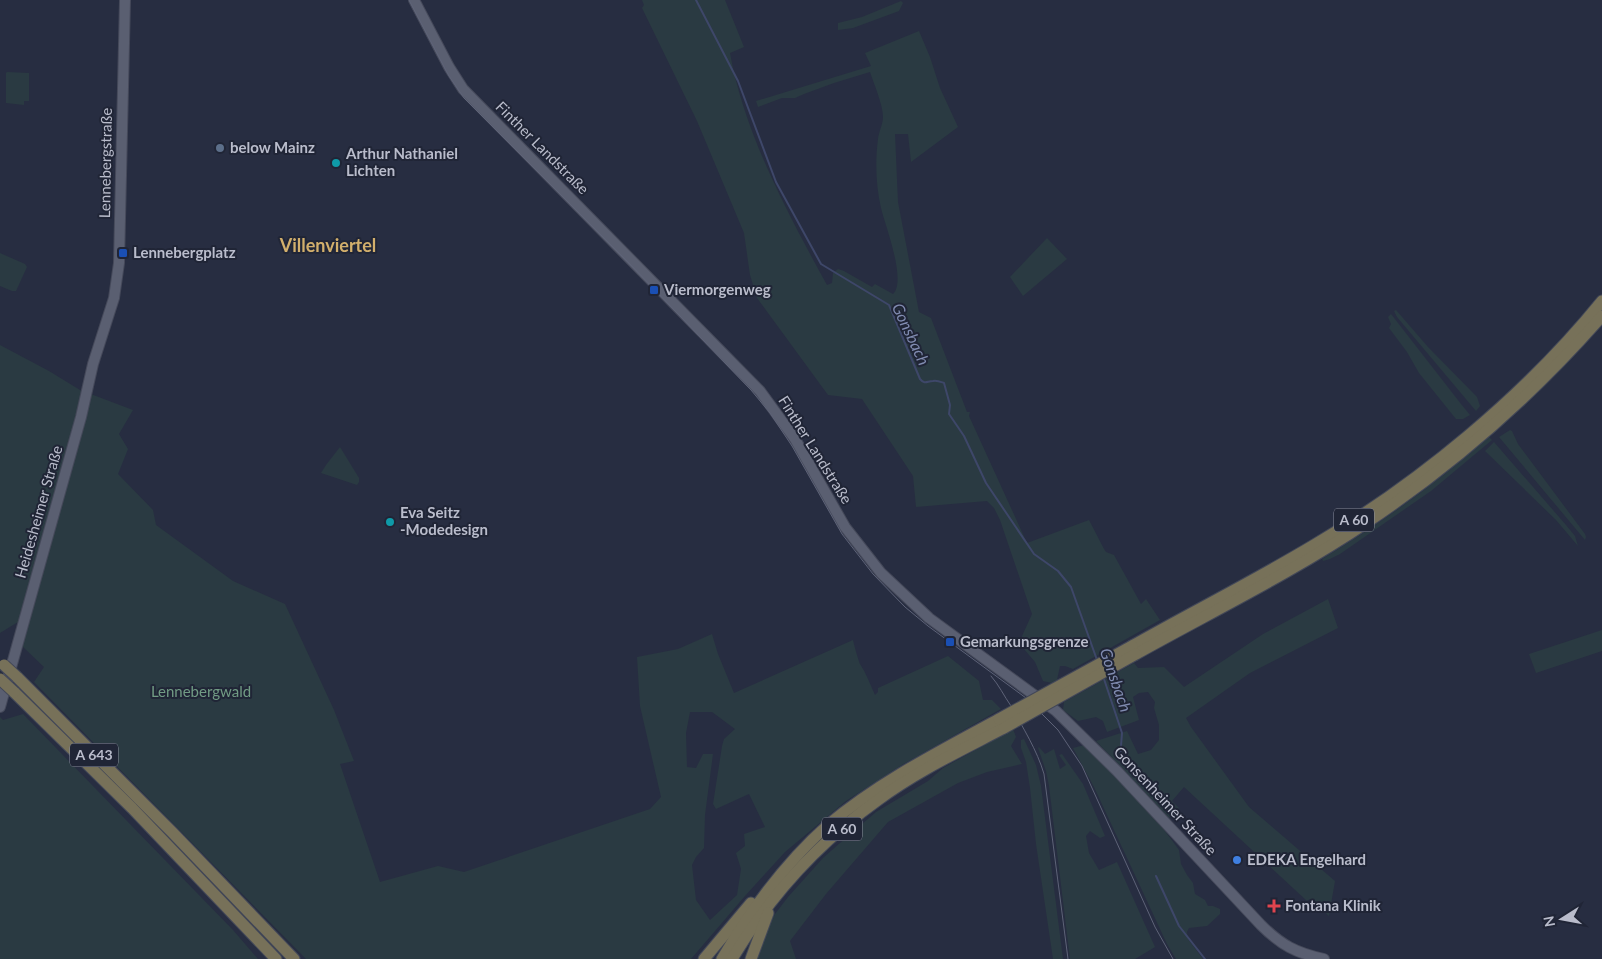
<svg xmlns="http://www.w3.org/2000/svg" width="1602" height="959" font-family="Lato,sans-serif">
	<style>
		.green { fill: #2a3a42; fill-rule: evenodd }
		.lines { fill: none; stroke-linecap: round; stroke-linejoin: round }
		.stream { stroke: #3e4769; stroke-width: 2 }
		.major-casing { stroke: #45495a; stroke-width: 12 }
		.highway-casing { stroke: #434858; stroke-width: 13 }
		.major { stroke: #5a5f71; stroke-width: 10 }
		.highway { stroke: #777159; stroke-width: 11 }
		.tram { stroke: #5e6378; stroke-width: 1 }
		.highway-bridge-casing { stroke: #434858; stroke-width: 13; stroke-linecap: butt }
		.highway-bridge { stroke: #777159; stroke-width: 11 }
		.service-dot { fill: #5c6f8a; stroke: #202536; stroke-width: 2 }
		.culture-dot { fill: #0f9aa8; stroke: #202536; stroke-width: 2 }
		.transit-dot { fill: #1a4fb4; stroke: #202536; stroke-width: 2 }
		.shop-dot { fill: #3f7fe0; stroke: #202536; stroke-width: 2 }
		.health-dot { fill: #e0444e; stroke: #202536; stroke-width: 2 }
		.labels { text-anchor: middle; stroke-width: 4; stroke-linejoin: round; paint-order: stroke }
		.shield { fill: #202536; stroke: #8b8f9e; stroke-width: 1 }
		.shield-label { font-size: 14px; font-weight: bold; fill: #b9bccb }
		.poi-label { font-size: 15px; font-weight: bold; fill: #b9bccb; stroke: #202536; text-anchor: start }
		.street-label { font-size: 15px; fill: #b9bccb; stroke: #202536 }
		.park-label { font-size: 15px; fill: #719b84; stroke: #202536 }
		.water-label { font-size: 16px; font-style: italic; fill: #818cb1; stroke: #202536 }
		.quarter-label { font-size: 18px; font-weight: bold; fill: #d2af6c; stroke: #202536 }
	</style>
	<rect width="100%" height="100%" fill="#272d41"/>
	<g class="green">
		<path d="M642,0H725L744,47L730,53C744,133 788,214 827,285L832,283L833,273L838,269L844,271L872,287L875,284L893,294C907,281 885,225 881,208C876,186 875,162 878,139C879,131 883,124 883,117C883,105 874,84 870,72L834,83L804,94L795,98H782L758,107L756,101L871,66L865,53L919,31L930,57L940,88L958,127L911,162L908,134H895L898,202L919,312L931,318L967,412H970L969,416L1027,543L1089,520L1104,549L1106,552L1114,555L1141,604L1146,599L1160,620L1073,669L1065,666H1060L1057,680L1052,683L1043,681L1035,662L1024,649L1022,636L1032,614L1000,520L994,508L987,501L916,507L913,476L862,399L828,395L757,298L750,275L744,233L697,121L642,8L644,5Z"/>
		<polygon points="901,1 903,3 899,11 853,28 838,30 838,23 862,17"/>
		<polygon points="7,72 29,73 29,101 24,101 24,105 6,103 6,73"/>
		<polygon points="1047,238 1067,259 1023,296 1010,277"/>
		<polygon points="0,253 25,264 27,267 16,291 12,291 0,286"/>
		<polygon points="1396,310 1428,347 1477,397 1480,406 1476,411 1397,317 1394,311"/>
		<polygon points="1391,314 1461,404 1470,415 1463,419 1456,419 1419,373 1407,352 1389,328 1391,324 1388,317"/>
		<path d="M0,345L49,371L80,390L133,410L119,434L128,449L118,474L153,510L156,525L233,581L285,604L334,710L354,761L340,764L380,882L438,866L464,872L650,809L661,797L640,706L637,657L678,649L712,634L718,654L734,693L853,640C854,645 859,662 860,664C866,673 870,684 875,695L878,692V688L948,656L979,681L983,700H992L1001,709L902,765L846,801L785,852L745,896L691,959H306L34,682L44,667L22,646L29,623L18,622L0,633ZM690,712H712L735,729L724,739L722,746L713,804L716,809L749,794L765,827L744,834L745,846L736,853L741,869L737,895L710,920L696,900L692,865L696,857L704,848L705,815L713,754H703L696,768L687,767L686,733Z"/>
		<polygon points="1510,430 1512,431 1518,444 1585,534 1586,537 1585,540 1499,437"/>
		<path d="M1489,437L1492,440L1431,491L1340,554L1330,559L1323,561L1322,559C1381,523 1437,483 1489,437Z"/>
		<polygon points="1494,442 1566,525 1575,536 1578,546 1556,520 1485,451"/>
		<polygon points="340,447 359,478 359,482 357,485 321,473 326,465"/>
		<polygon points="1328,599 1338,628 1250,673 1186,718 1191,727 1249,807 1335,881 1329,916 1310,899 1307,901 1184,787 1172,801 1179,808 1169,818 1096,741 1127,731 1138,754 1151,750 1159,740 1159,725 1154,708 1155,702 1148,692 1139,693 1133,697 1139,720 1107,732 1103,721 1096,717 1078,721 1063,710 1064,702 1134,663 1138,668 1164,667 1184,687 1263,634"/>
		<polygon points="1602,630 1602,651 1536,673 1529,654"/>
		<polygon points="23,714 233,930 258,959 0,959 0,717 3,720"/>
		<polygon points="1013,729 1016,737 1011,746 1022,764 987,772 958,783 888,822 826,894 790,941 796,959 752,959 762,937 775,914 788,897 823,858 840,843 876,812 928,781 943,768"/>
		<polygon points="1024,739 1036,765 1041,786 1063,959 1053,959 1036,844 1030,788 1026,762 1021,748 1021,740"/>
		<polygon points="1084,745 1086,745 1158,822 1171,839 1179,850 1181,864 1187,875 1193,883 1195,894 1205,900 1208,906 1213,906 1220,909 1220,914 1207,926 1189,928 1187,932 1188,939 1203,959 1176,959 1167,944 1094,787 1073,748"/>
		<polygon points="1039,747 1045,754 1054,749 1060,769 1066,765 1059,755 1062,754 1083,784 1105,836 1100,838 1090,831 1086,836 1089,853 1099,870 1117,862 1155,947 1135,959 1070,959 1049,786 1046,771 1038,748"/>
	</g>
	<g class="lines">
		<g class="stream">
			<path d="M696,0L738,81L776,182L821,264L889,305L920,379C925,385 927,381 933,381C937,380 941,382 944,383L950,405L949,414L964,436L986,483L1034,554L1058,571L1071,587L1097,660"/>
			<polyline points="1103,676 1122,733 1120,759"/>
			<polyline points="1156,876 1179,926 1205,959"/>
		</g>
		<defs>
			<g id="major">
				<path d="M414,0L449,67L463,89L760,391L795,439L845,527L881,573L929,618L1056,711L1117,771L1261,925C1281,945 1296,953 1324,959"/>
				<polyline points="0,707 81,417 93,364 114,298 119,263 125,0"/>
			</g>
			<g id="highway">
				<path d="M1132,646C1192,612 1254,581 1314,545C1419,483 1525,396 1602,301"/>
				<path d="M1136,654C1213,611 1293,572 1366,523C1454,464 1533,395 1602,316"/>
				<polyline points="17,677 172,832 294,959"/>
				<polyline points="14,692 132,808 276,959"/>
				<polyline points="704,959 751,903"/>
				<path d="M722,959C751,910 785,863 828,825C879,782 940,751 999,719"/>
				<path d="M732,959C769,897 819,842 878,800C917,771 962,750 1004,728"/>
				<polyline points="751,959 768,913"/>
			</g>
		</defs>
		<use href="#major" class="major-casing"/>
		<use href="#highway" class="highway-casing"/>
		<use href="#major" class="major"/>
		<use href="#highway" class="highway"/>
		<g class="tram">
			<polyline points="409,0 449,76 464,98 631,265 751,390 770,413 792,446 842,534 873,574 905,607 928,626 1026,698 1058,730 1082,766 1155,927 1173,959"/>
			<path d="M991,676C999,685 1004,696 1011,706C1023,728 1037,750 1044,774L1068,959"/>
		</g>
		<defs>
			<g id="highway-bridge">
				<polyline points="4,665 17,677"/>
				<polyline points="0,679 14,692"/>
				<polyline points="999,719 1132,646"/>
				<polyline points="1004,728 1136,654"/>
			</g>
		</defs>
		<use href="#highway-bridge" class="highway-bridge-casing"/>
		<use href="#highway-bridge" class="highway-bridge"/>
	</g>
	<circle class="service-dot" cx="220" cy="148" r="5"/>
	<g class="culture-dot">
		<circle cx="336" cy="163" r="5"/>
		<circle cx="390" cy="522" r="5"/>
	</g>
	<g class="transit-dot">
		<rect x="118" y="248" width="10" height="10" rx="2.5"/>
		<rect x="649" y="285" width="10" height="10" rx="2.5"/>
		<rect x="945" y="637" width="10" height="10" rx="2.5"/>
	</g>
	<circle class="shop-dot" cx="1237" cy="860" r="5"/>
	<path class="health-dot" d="M1271.5 898.5h5v5h5v5h-5v5h-5v-5h-5v-5h5z"/>
	<g class="labels">
		<g class="shield">
			<rect x="1334" y="508.5" width="40" height="23" rx="4"/>
			<rect x="70" y="743.5" width="48" height="23" rx="4"/>
			<rect x="822" y="817.5" width="40" height="23" rx="4"/>
		</g>
		<g class="shield-label">
			<text x="1354" y="525">A 60</text>
			<text x="94" y="760">A 643</text>
			<text x="842" y="834">A 60</text>
		</g>
		<g class="poi-label">
			<text x="230" y="153">below Mainz</text>
			<text x="346" y="159">Arthur Nathaniel<tspan x="346" dy="17">Lichten</tspan></text>
			<text x="133" y="258">Lennebergplatz</text>
			<text x="664" y="295">Viermorgenweg</text>
			<text x="400" y="518">Eva Seitz<tspan x="400" dy="17">-Modedesign</tspan></text>
			<text x="960" y="647">Gemarkungsgrenze</text>
			<text x="1247" y="865">EDEKA Engelhard</text>
			<text x="1285" y="911">Fontana Klinik</text>
		</g>
		<g class="street-label">
			<text transform="translate(542 148) rotate(45)" y="5">Finther Landstraße</text>
			<text transform="translate(106 163) rotate(-89)" y="5">Lennebergstraße</text>
			<text transform="translate(815 450) rotate(58)" y="5">Finther Landstraße</text>
			<text transform="translate(39 512) rotate(-74)" y="5">Heidesheimer Straße</text>
			<text transform="translate(1165 801) rotate(47)" y="5">Gonsenheimer Straße</text>
		</g>
		<g class="park-label">
			<text x="201" y="697">Lennebergwald</text>
		</g>
		<g class="water-label">
			<text transform="translate(911 334) rotate(65)" y="6">Gonsbach</text>
			<text transform="translate(1116 680) rotate(71)" y="6">Gonsbach</text>
		</g>
		<g class="quarter-label">
			<text x="328" y="252">Villenviertel</text>
		</g>
	</g>
	<g transform="translate(1562 919) rotate(259)" stroke="#202536" stroke-width="4" paint-order="stroke">
	<path d="M0-4L9 19L0 12L-9 19Z" fill="#b9bccb"/>
	<text y="-8" font-size="14" font-weight="bold" text-anchor="middle" fill="#b9bccb">N</text>
	</g>
</svg>
